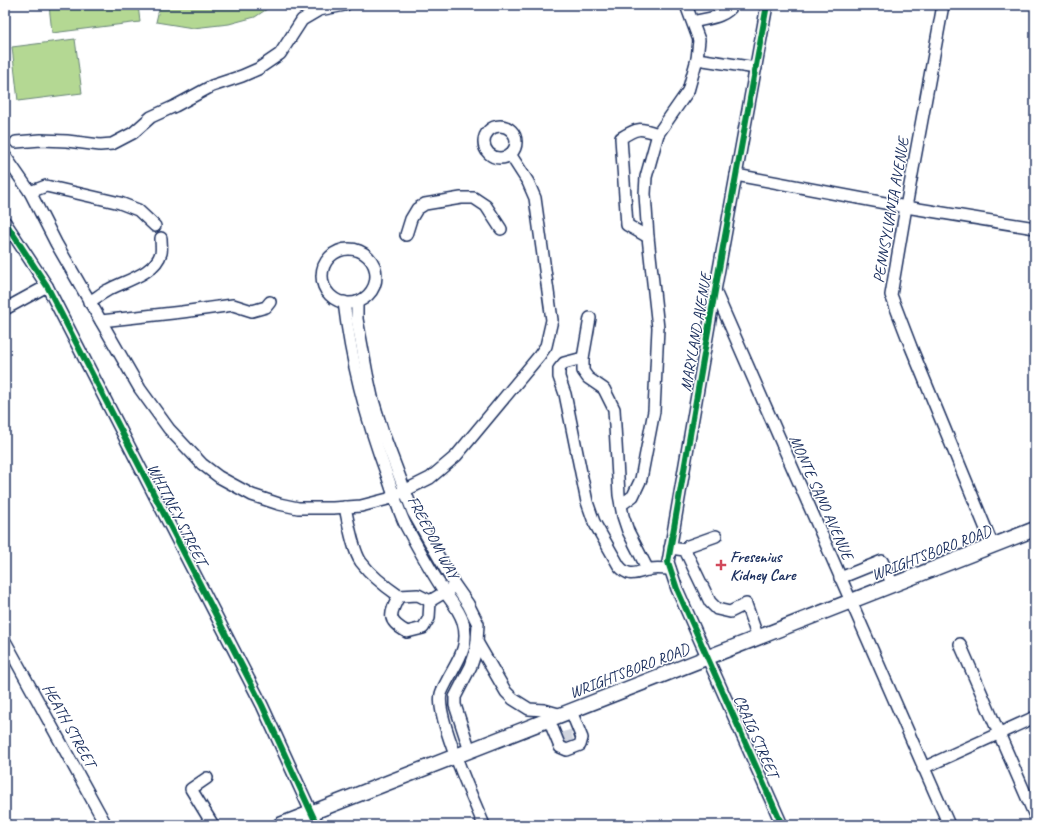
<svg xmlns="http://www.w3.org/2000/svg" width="1040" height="830" font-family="Caveat,sans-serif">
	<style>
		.green { fill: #b4d893; stroke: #688478 }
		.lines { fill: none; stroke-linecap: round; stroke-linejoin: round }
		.minor-tunnel { stroke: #d1d5df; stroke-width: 11; stroke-dasharray: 11 5.5; stroke-linecap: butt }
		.minor-casing { stroke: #1b2f5e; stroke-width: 14 }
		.major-casing { stroke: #1b2f5e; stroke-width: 17 }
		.minor { stroke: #fff; stroke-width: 11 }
		.major { stroke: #fff; stroke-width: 14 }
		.cycleway-casing { stroke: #fff; stroke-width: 8 }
		.cycleway { stroke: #00873e; stroke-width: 6 }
		.poi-dot { fill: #d1495b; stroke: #fff; stroke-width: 1.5 }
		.labels { text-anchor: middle; stroke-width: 3; stroke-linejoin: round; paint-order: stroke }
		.street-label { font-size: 16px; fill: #1b2f5e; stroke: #fff }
		.poi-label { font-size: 16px; font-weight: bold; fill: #1b2f5e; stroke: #fff; text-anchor: start }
	</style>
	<rect width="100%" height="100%" fill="#fff"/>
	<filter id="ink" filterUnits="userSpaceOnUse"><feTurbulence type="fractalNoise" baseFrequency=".025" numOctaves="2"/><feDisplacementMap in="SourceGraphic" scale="8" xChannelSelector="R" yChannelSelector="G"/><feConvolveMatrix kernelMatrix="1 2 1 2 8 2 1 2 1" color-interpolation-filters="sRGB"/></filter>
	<g filter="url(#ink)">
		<g class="green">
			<polygon points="49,5 138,5 140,22 52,33"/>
			<polygon points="160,5 273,5 255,17 229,24 193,28 156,22"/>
			<polygon points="75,39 82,93 18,101 12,47"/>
		</g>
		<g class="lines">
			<polyline class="minor-tunnel" points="562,738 572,735"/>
			<defs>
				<g id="minor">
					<polyline points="767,5 715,291 668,562 677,589 782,825"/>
					<polyline points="943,5 906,207 891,295 911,347 993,546"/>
					<path d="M693,22C708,18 724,18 733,5"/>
					<polyline points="697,59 756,68"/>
					<circle cx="500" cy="142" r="16"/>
					<polyline points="16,142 41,140 67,141 100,145 112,144 133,133 151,117 175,106 212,86 242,76 258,69 280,54 302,20 319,10 345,5"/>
					<polyline points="5,156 30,192 56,243 140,389 169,429 202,464 219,477 252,495 279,504 298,508 333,508 361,506 388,499 430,478 456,456 539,356 546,346 552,320 535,198 528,182 510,154"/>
					<polyline points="736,175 906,207 1035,228"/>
					<polyline points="30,192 46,186 120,203 138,210 155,226"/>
					<polyline points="5,222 47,286 262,705 317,825"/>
					<polyline points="406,235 411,219 417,209 425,204 461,198 474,198 486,206 501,229"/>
					<path d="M648,237L627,225L621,138C638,127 640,128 658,134"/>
					<circle cx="349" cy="276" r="27"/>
					<polyline points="715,291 949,825"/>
					<path d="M89,302C96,298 102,293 108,290C124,281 155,274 161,253C162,249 161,243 161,238"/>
					<path d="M344,302C351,361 366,419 387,475C393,492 398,510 406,526C418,548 430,570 444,591C451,601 459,609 463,622C470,646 458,660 447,681C445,685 442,690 441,694C435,716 474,801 484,825"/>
					<polyline points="357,302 357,319 367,374 372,397 383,433 413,512 454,584 468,604 478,624 477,642 475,654 471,666 455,697 455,705 470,751"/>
					<polyline points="5,309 47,286"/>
					<polyline points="590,318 583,358 583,371 588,378 604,389 614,409 619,495 623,516 628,531 648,570"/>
					<polyline points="101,321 182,312 233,305 252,311 266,307 270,302"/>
					<path d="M583,358L564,363L559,369V377L565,394L587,502L594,522L619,566C630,579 637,572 651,569C657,568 664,569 670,569"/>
					<polyline points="621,505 633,496 641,479 654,411 658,328 648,237 645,194 646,177 658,134 688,91 697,59 699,40 686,5"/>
					<path d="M345,507C348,521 353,551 361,562C370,574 386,587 399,596C389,615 387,621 407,632L423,628L429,618L430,601L450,589"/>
					<polyline points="670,548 685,550 710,602 717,609 730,612 746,604 758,638"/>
					<polyline points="685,550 688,546 716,536"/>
					<polyline points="840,578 882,561 893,585"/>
					<polyline points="399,596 418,595 430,601"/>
					<polyline points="5,641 106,825"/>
					<polyline points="477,642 506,692 513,699 529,709 544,710 562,715"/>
					<polyline points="960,644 1035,816"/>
					<polyline points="549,720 560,747 567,750 580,745 582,738 571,711"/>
					<polyline points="923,768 1035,717"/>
					<polyline points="207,778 191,789 213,825"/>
				</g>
				<polyline id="major" points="280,825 1035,529"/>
			</defs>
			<use href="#minor" class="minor-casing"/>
			<use href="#major" class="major-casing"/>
			<use href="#minor" class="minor"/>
			<use href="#major" class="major"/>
			<defs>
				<g id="cycleway">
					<polyline points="767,5 715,291 668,562 677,589 782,825"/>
					<polyline points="5,222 47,286 262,705 317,825"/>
				</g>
			</defs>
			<use href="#cycleway" class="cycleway-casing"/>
			<use href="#cycleway" class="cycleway"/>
		</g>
	</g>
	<path class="poi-dot" d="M719 559h4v4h4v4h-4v4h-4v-4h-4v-4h4z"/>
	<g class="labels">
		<g class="street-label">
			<text transform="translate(890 210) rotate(-80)" y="6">PENNSYLVANIA AVENUE</text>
			<text transform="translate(695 332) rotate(-80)" y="6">MARYLAND AVENUE</text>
			<text transform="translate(822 497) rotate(66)" y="6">MONTE SANO AVENUE</text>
			<text transform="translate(178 514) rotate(63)" y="6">WHITNEY STREET</text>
			<text transform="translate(434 537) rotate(62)" y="6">FREEDOM WAY</text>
			<text transform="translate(931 552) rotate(-21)" y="6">WRIGHTSBORO ROAD</text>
			<text transform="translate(629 670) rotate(-21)" y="6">WRIGHTSBORO ROAD</text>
			<text transform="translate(70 725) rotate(61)" y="6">HEATH STREET</text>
			<text transform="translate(757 736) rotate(66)" y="6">CRAIG STREET</text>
		</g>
		<g class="poi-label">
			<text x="730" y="562">Fresenius<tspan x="730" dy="18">Kidney Care</tspan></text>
		</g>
	</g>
	<rect width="1040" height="830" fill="none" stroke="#fff" stroke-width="20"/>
	<rect x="10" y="10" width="1020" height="810" fill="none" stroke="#1b2f5e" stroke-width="1.5" filter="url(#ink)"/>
</svg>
